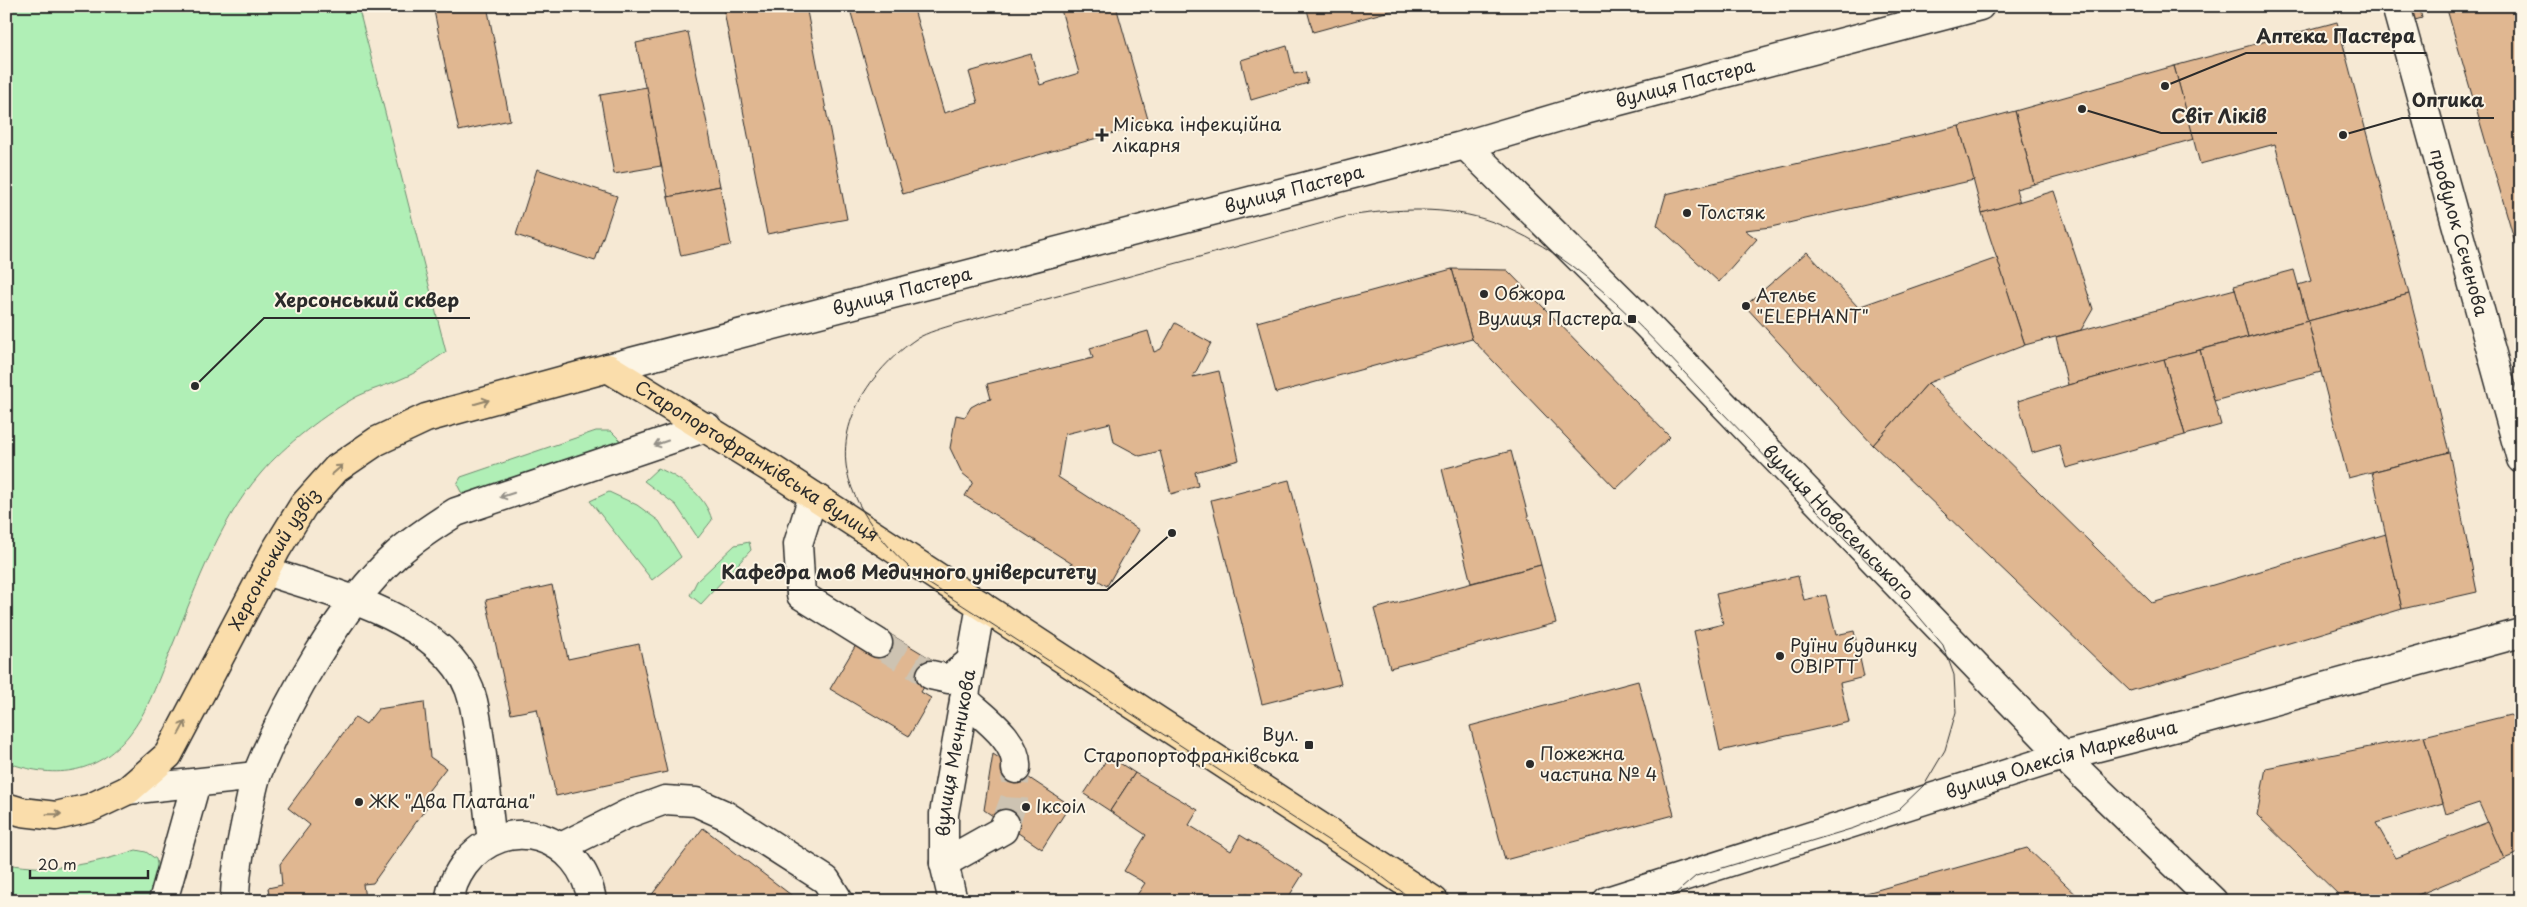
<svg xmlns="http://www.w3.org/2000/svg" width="2527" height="907" font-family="'Playpen Sans',sans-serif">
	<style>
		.green { fill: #b0efb6; stroke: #6e8d70 }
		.building { fill: #e0b791; stroke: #2b2b2b }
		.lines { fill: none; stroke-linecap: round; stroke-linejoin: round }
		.minor-tunnel { stroke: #cdc3b2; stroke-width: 28; stroke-dasharray: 28 14; stroke-linecap: butt }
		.minor-casing { stroke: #2b2b2b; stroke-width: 31 }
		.major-casing { stroke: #2b2b2b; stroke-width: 31 }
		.minor { stroke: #fcf5e5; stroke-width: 28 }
		.major { stroke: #faddab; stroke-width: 28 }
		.tram { stroke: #2b2b2b; stroke-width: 1 }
		.oneway { stroke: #92846b }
		.oneway2 { stroke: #949088 }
		.poi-dot { fill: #2b2b2b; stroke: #fcf5e5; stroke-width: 2 }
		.labels { text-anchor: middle; stroke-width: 4; stroke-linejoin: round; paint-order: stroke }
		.street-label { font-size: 18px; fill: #2b2b2b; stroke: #fcf5e5 }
		.poi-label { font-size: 18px; fill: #2b2b2b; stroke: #fcf5e5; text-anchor: start }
		.leader { fill: none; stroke: #2b2b2b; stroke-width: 2 }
		.callout-dot { fill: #2b2b2b; stroke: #fcf5e5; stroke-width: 2 }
		.callout-label { font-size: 19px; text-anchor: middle; font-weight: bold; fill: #2b2b2b; stroke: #fcf5e5; stroke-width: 4; stroke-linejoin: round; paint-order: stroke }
	</style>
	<rect width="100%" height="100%" fill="#f6e9d4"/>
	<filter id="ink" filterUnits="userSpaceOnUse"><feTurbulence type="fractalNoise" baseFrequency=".02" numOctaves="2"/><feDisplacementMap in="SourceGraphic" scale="10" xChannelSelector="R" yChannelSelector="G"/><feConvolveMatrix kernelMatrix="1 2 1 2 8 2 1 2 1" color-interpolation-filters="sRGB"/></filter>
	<g filter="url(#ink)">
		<g class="green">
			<path d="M6,6H358L446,352C433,360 421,370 408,376C392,384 374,388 358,396C326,413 285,445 261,473C215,526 193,597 166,661C156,686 146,714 129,735C96,776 52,779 6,762Z"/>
			<polygon points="596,431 611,431 624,444 468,495 461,492 457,484 461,477"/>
			<path d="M658,468C681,478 705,495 712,520L698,538L676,505L644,481Z"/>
			<polygon points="609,492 637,505 659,521 681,557 652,580 590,501"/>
			<polygon points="749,542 751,550 701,604 690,595 697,581 735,545"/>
			<path d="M136,850L146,852L156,859L158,870L149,901H6V864C54,872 91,865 136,850Z"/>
		</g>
		<g class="building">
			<polygon points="433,6 487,6 510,120 459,131"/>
			<polygon points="723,6 806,6 847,219 767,234"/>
			<polygon points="849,6 913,6 944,113 978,103 969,72 1031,54 1040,85 1079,73 1060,6 1116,6 1149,123 903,194"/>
			<polygon points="1306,6 1408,6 1313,32"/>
			<polygon points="2405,6 2419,6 2422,18 2408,22"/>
			<polygon points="2446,6 2521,6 2521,259 2520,259"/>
			<polygon points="2337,22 2409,294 2308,321 2298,285 2311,281 2275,144 2200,164 2174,66"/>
			<polygon points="688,32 720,186 668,197 636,43"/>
			<polygon points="1287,46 1294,74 1305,72 1308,83 1251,100 1241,60"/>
			<polygon points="2174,66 2194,139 2034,184 2015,111"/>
			<polygon points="647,87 661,166 614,174 600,95"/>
			<polygon points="2015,111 2034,184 2016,189 2020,203 1982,213 1959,126"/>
			<polygon points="1959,126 1974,180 1771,227 1745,230 1757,239 1719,282 1657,225 1666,194"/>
			<polygon points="537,169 617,196 595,261 516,235"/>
			<polygon points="720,186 731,245 681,256 668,197"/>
			<polygon points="2054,191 2093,309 2081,330 2025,345 1982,213"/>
			<polygon points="1807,252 1858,307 1997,258 2025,345 1928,383 1873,445 1745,306"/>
			<polygon points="1452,269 1507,270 1670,437 1616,489 1472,339"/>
			<polygon points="1452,269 1472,339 1276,393 1257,322"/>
			<polygon points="2294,270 2308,321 2248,337 2234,286"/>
			<polygon points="2235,289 2248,337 2068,385 2056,337"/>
			<polygon points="2409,294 2449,452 2348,478 2308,321"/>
			<polygon points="2308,321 2321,372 2214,401 2200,350"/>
			<polygon points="1175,323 1211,343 1193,377 1219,371 1239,460 1195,472 1198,486 1171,494 1160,451 1140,456 1114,442 1110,423 1065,434 1058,477 1139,530 1107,586 965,496 973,482 962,473 950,448 956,415 965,417 971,407 982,401 991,399 987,384 1093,358 1090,348 1148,331 1154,352 1161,349"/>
			<polygon points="2200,350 2221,425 2185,435 2164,359"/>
			<polygon points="2164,359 2185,435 2066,468 2059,445 2032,453 2018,401 2068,385"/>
			<polygon points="1928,383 2152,603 2386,534 2402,609 2130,691 1873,445"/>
			<polygon points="1511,451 1541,565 1471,583 1442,469"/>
			<polygon points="2449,452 2477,592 2402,609 2372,472"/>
			<polygon points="1289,480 1341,684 1262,704 1211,500"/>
			<polygon points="1541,565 1556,623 1390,668 1374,609"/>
			<polygon points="1798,576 1804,600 1826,595 1836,635 1854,631 1864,677 1840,683 1849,722 1720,751 1694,631 1723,624 1716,594"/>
			<polygon points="552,585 568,659 639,644 667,772 556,796 537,709 511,714 486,600"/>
			<polygon points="885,631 938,663 921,692 931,698 909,736 830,689 856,645 878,643"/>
			<polygon points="1638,681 1674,815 1505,860 1470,726"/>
			<polygon points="424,702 430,757 446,768 422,799 429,804 373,883 363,884 365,899 380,897 381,901 270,901 268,888 282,885 280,864 310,825 288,808 355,717 366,724 378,709"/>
			<polygon points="2510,715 2521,722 2521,852 2504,859 2479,803 2446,814 2424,736"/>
			<polygon points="2424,736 2443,803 2376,823 2396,858 2488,822 2504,859 2404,901 2345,901 2257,815 2266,768"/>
			<polygon points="993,754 1070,805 1042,849 984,810"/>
			<polygon points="1109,756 1135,773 1110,811 1084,794"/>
			<polygon points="1135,773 1198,810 1189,825 1231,851 1240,835 1303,874 1286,901 1257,901 1246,894 1242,901 1146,901 1137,895 1145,883 1124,871 1146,835 1110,811"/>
			<polygon points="703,828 799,901 647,901"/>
			<polygon points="2027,848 2083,901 1837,901 1888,887"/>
			<polygon points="2425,892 2434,901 2404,901"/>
		</g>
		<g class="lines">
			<g class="minor-tunnel">
				<polyline points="878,643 931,675"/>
				<polyline points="1005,824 1014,800 1016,769"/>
			</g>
			<defs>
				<g id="minor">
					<path id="s1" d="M2396,6L2521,459"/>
					<path id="s2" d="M1465,145L1646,324L2063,756L2213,901"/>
					<path id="s3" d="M608,368L1465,145L1566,115L1980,6"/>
					<polyline points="813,496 798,544 801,595 878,643"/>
					<path d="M265,571C332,593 455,621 473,701C483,745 486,796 492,841"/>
					<polyline points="931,675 949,679 971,661"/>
					<path d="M964,699C983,717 1019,740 1016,769"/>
					<polyline points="128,790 256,776"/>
					<polyline points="561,847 627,814 665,800 696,802 725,815 826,880 839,901"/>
					<polyline points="944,863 1003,830 1005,824"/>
					<polyline points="163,901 196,783"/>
					<path d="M235,901C235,869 242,841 248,811C251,799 253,785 257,774C286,702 340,606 397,554C416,537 435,525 456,512L707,427"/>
					<path d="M450,901C450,889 457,875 464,865C506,810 582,835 592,901"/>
					<path id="s4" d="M953,901L944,863V814L981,605"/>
					<path id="s5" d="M1607,901L2063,756L2208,719L2521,633"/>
				</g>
				<g id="major">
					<path id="s6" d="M6,807L22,812L56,816L90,808L128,790L168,755L276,550L303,506L336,469L377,441L426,418L608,368L775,471L1434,901"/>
				</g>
			</defs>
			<use href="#minor" class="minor-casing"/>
			<use href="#major" class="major-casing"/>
			<use href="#minor" class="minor"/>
			<use href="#major" class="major"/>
			<path class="tram" d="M1414,901L1368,866L928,583C893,556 856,515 847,471C837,418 875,367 916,339C928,332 943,328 956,324L1348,216C1396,209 1446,205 1493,222C1585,256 1653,341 1719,409C1783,475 1847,541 1911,607L1943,645L1954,675L1956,712L1945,750L1925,784L1897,811L1854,828L1696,876L1667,901"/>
		</g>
		<defs><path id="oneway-shaft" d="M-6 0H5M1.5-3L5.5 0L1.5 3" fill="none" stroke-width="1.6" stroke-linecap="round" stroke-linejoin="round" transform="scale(1.25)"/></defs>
		<g class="oneway">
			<use href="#oneway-shaft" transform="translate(482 402) rotate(-16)"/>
			<use href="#oneway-shaft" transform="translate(337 470) rotate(-41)"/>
			<use href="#oneway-shaft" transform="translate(182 728) rotate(-62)"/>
			<use href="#oneway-shaft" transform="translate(54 814) rotate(-1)"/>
		</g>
		<g class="oneway2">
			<use href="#oneway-shaft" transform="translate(661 443) rotate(161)"/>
			<use href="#oneway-shaft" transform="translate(507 495) rotate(162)"/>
		</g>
	</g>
	<g class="poi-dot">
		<path d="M1099.5 127.5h5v5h5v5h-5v5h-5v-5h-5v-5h5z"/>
		<circle cx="1687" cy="213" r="5"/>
		<circle cx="1484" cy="294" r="5"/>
		<circle cx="1746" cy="306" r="5"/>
		<rect x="1627" y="314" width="10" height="10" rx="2.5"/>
		<circle cx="1780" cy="656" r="5"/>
		<rect x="1304" y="740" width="10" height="10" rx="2.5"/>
		<circle cx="1530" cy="764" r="5"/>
		<circle cx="359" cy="802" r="5"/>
		<circle cx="1026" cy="807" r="5"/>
	</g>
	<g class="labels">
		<g class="street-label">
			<text dy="6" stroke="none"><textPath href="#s3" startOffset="1114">вулиця Пастера</textPath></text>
			<text dy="6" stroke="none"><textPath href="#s3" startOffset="709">вулиця Пастера</textPath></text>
			<text dy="6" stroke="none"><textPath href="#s1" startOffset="235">провулок Сєченова</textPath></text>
			<text dy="6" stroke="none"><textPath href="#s3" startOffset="304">вулиця Пастера</textPath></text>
			<text dy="6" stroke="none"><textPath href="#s6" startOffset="982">Старопортофранківська вулиця</textPath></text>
			<text dy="6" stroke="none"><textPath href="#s2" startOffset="531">вулиця Новосельського</textPath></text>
			<text dy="6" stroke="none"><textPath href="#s6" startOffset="404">Херсонський узвіз</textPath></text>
			<text dy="6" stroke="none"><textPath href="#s4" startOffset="150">вулиця Мечникова</textPath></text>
			<text dy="6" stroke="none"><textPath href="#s5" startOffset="476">вулиця Олексія Маркевича</textPath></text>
		</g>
		<g class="poi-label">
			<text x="1113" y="131">Міська інфекційна<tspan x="1113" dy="21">лікарня</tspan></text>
			<text x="1697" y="219">Толстяк</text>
			<text x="1494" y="300">Обжора</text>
			<text x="1756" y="302">Ательє<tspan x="1756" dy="21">"ELEPHANT"</tspan></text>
			<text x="1622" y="325" text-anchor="end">Вулиця Пастера</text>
			<text x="1790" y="652">Руїни будинку<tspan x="1790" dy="21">ОВІРТТ</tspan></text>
			<text x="1299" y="741" text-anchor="end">Вул.<tspan x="1299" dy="21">Старопортофранківська</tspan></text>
			<text x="1540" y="760">Пожежна<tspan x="1540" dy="21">частина № 4</tspan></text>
			<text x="369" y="808">ЖК "Два Платана"</text>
			<text x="1036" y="813">Iксоiл</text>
		</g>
	</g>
	<path class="leader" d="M2165 86L2246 53H2426M2343 135L2402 118H2494M2082 109L2161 133H2277M195 386L264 318H470M1172 533L1107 590H711"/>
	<g class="callout-dot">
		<circle cx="2165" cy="86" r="5"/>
		<circle cx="2343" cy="135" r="5"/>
		<circle cx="2082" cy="109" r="5"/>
		<circle cx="195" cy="386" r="5"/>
		<circle cx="1172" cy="533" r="5"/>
	</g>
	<g class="callout-label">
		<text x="2336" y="43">Аптека Пастера</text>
		<text x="2448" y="107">Оптика</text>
		<text x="2219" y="123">Світ Ліків</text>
		<text x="367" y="307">Херсонський сквер</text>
		<text x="909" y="579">Кафедра мов Медичного університету</text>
	</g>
	<rect width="2527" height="907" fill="none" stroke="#fcf5e5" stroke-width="25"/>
	<rect x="12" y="12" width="2502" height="882" fill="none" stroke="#2b2b2b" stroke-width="2" filter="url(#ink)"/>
	<path d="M30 870v8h118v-8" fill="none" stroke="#2b2b2b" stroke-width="2.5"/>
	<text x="38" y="870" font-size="15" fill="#2b2b2b" stroke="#fcf5e5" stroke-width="4" paint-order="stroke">20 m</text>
</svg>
